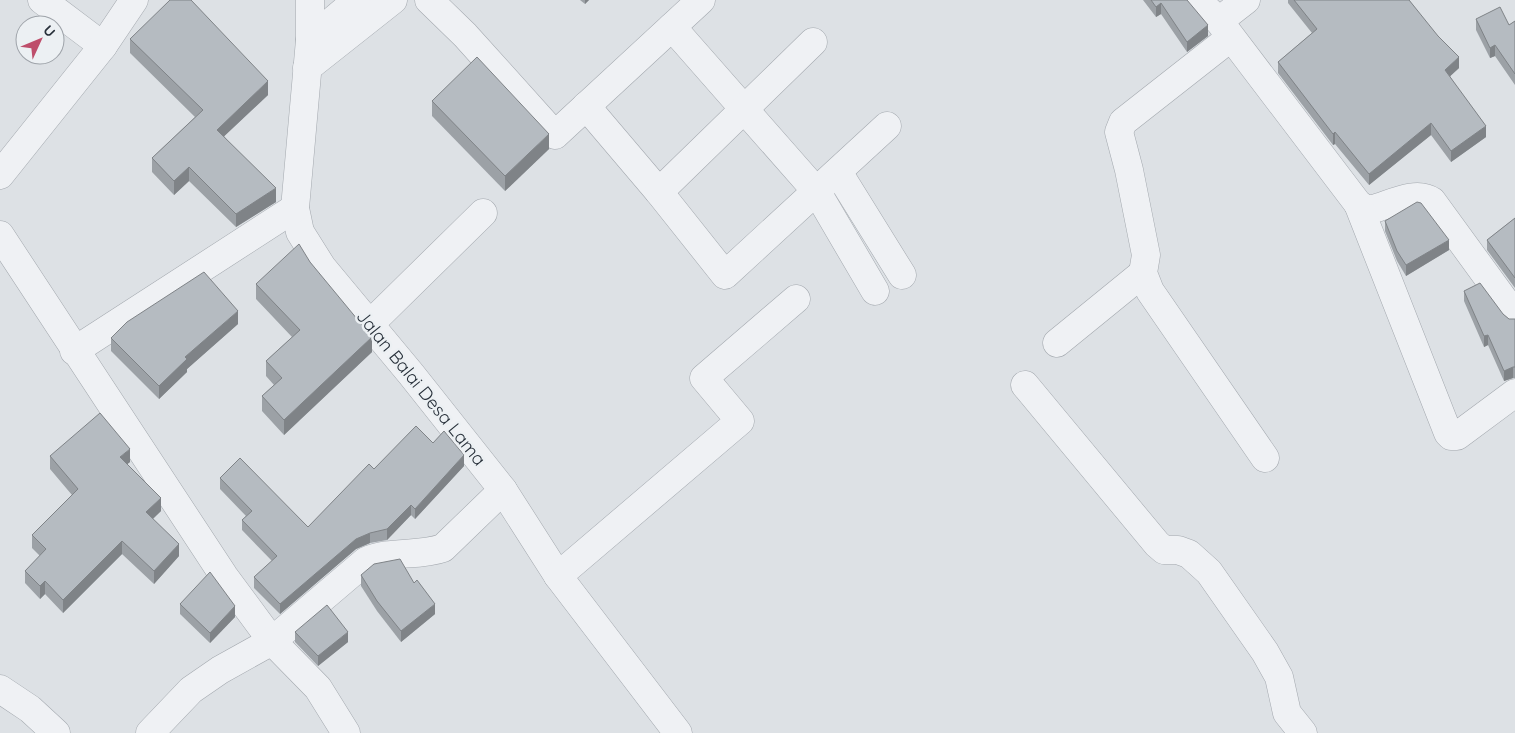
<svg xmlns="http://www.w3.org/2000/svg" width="1515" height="733" font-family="Quicksand,sans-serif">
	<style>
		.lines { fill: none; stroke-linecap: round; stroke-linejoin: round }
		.minor-casing { stroke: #a3a8ae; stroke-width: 29 }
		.minor { stroke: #eff1f4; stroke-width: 28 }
		.wall { fill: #9ca1a6 }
		.shaded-wall { fill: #7f8387 }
		.building { fill: #b5bbc1; stroke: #7f8387 }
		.labels { text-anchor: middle; stroke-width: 5; stroke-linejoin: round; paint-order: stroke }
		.street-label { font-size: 18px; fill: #28303a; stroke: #ecf0f3 }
	</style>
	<rect width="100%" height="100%" fill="#dde1e5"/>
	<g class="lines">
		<defs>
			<g id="minor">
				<polyline points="42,0 103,46"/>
				<polyline points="310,0 310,40 295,208 300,232 322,267 411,374 503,490 558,576 678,733"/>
				<polyline points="429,0 465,35 555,135 701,0"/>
				<path d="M1197,0L1219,21L1358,204L1366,209H1373C1391,204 1416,190 1432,201L1515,315"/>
				<polyline points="1219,21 1246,0"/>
				<polyline points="672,27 817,192 875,291"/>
				<polyline points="1230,38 1123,122 1119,132 1129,170 1146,255 1143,273 1150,291 1265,458"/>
				<polyline points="310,40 357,0"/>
				<polyline points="307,68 393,0"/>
				<polyline points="586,106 659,192 725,275 887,126"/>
				<polyline points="838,172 902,275"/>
				<polyline points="0,175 103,46 134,0"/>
				<polyline points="659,192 813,42"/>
				<polyline points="1358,204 1448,433 1451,436 1457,436 1515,393"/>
				<polyline points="0,235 224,576 272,641 318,688 346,733"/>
				<polyline points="369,325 483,213"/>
				<polyline points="1057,343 1143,273"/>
				<polyline points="74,351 295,208"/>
				<polyline points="1025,385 1157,544 1164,550 1178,550 1189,554 1209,572 1265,652 1279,677 1287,713 1303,733"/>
				<polyline points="558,576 740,421 704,378 796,299"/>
				<polyline points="0,689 30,709 56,733"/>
				<path d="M150,733L191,690L220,670L272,641L366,561C390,550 418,557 443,548L503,490"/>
			</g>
		</defs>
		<use href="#minor" class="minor-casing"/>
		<use href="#minor" class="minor"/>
	</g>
	<g class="wall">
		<polygon points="580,0 589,0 585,4"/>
		<polygon points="1143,0 1187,0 1208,36 1187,52 1161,14 1156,17"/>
		<polygon points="1288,0 1409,0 1459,68 1450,76 1486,137 1451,162 1431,135 1369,185 1335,144 1333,145 1278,73 1278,62 1312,33 1288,3"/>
		<polygon points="1476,19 1509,25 1515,21 1515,85 1495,56 1490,58 1476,30"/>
		<polygon points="130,39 268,95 224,136 276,202 236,227 189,181 174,195 152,172 152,158 195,117 130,53"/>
		<polygon points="432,101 549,149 505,191 432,116"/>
		<polygon points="1515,218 1515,288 1487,250 1487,240"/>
		<polygon points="1385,221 1449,250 1406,276 1397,261 1385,231"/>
		<polygon points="310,262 372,352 284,435 262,411 262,396 274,385 266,376 266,361 292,337 256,299 256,284"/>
		<polygon points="1464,291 1503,314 1509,319 1515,319 1515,378 1513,378 1504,381 1488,345 1484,347 1464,301"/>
		<polygon points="238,324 187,369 187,372 159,399 111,351 111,338"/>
		<polygon points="433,443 464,466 415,519 411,515 387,540 370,543 356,549 280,614 254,588 254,577 272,561 242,530 242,520 246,516 220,489 220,478 308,527 374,469"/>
		<polygon points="50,456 130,462 127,464 161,511 153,519 179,556 154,584 122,554 63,613 45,594 40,599 25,583 25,571 40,556 32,548 32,535 72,495 50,469"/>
		<polygon points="361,575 414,583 435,614 401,642 377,611 361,586"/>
		<polygon points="180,604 235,617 210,643 180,614"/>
		<polygon points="295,632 348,642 318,666 295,642"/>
	</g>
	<g class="shaded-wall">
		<polygon points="585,0 589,0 585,4"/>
		<polygon points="1161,3 1161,14 1156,17 1156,7"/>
		<polygon points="1208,25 1208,36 1187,52 1187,42"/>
		<polygon points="1495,45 1495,56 1490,58 1490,48"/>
		<polygon points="1459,57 1459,68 1445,81 1445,70"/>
		<polygon points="268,81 268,95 217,143 217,130"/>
		<polygon points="1431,123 1431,135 1369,185 1369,174"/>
		<polygon points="1486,126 1486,137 1451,162 1451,151"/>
		<polygon points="1335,132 1335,144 1333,145 1333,134"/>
		<polygon points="549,134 549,149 505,191 505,176"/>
		<polygon points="189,167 189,181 174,195 174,181"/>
		<polygon points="276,188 276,202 236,227 236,214"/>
		<polygon points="1449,240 1449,250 1406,276 1406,265"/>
		<polygon points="238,311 238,324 187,369 187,372 159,399 159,386 185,357"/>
		<polygon points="1488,335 1488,345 1484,347 1484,336"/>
		<polygon points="372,337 372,352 284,435 284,420"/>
		<polygon points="1513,367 1513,378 1504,381 1504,371"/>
		<polygon points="130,449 130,462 120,470 120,457"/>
		<polygon points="464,455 464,466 415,519 415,509"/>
		<polygon points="161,498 161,511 146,525 146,512"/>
		<polygon points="411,505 411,515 387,540 387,529"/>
		<polygon points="370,533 370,543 356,549 280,614 280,604 356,539"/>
		<polygon points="122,541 122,554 63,613 63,600"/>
		<polygon points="179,544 179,556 154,584 154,571"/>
		<polygon points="45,581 45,594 40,599 40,586"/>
		<polygon points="435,604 435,614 401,642 401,631"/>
		<polygon points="235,606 235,617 210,643 210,633"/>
		<polygon points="348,632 348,642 318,666 318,656"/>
	</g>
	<g class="building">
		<polygon points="170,0 191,0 268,81 217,130 276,188 236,214 189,167 174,181 152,158 203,110 130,39"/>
		<polygon points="1151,0 1187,0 1208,25 1187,42 1161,3 1156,7"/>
		<polygon points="1294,0 1409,0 1438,36 1459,57 1445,70 1486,126 1451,151 1431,123 1369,174 1335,132 1333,134 1278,62 1317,29"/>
		<polygon points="1500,7 1509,25 1515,21 1515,74 1495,45 1490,48 1476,19"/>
		<polygon points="477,57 549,134 505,176 432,101"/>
		<polygon points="1417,202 1421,203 1449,240 1406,265 1397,251 1385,221"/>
		<polygon points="1515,218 1515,278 1487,240"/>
		<polygon points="299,244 310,262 372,337 284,420 262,396 282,378 266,361 300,330 256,284"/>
		<polygon points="204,272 238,311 185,357 187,359 159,386 111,338 127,322"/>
		<polygon points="1480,283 1503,314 1509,319 1515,319 1515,367 1513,367 1504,371 1488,335 1484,336 1464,291"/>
		<polygon points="100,413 130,449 120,457 161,498 146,512 179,544 154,571 122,541 63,600 45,581 40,586 25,571 46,549 32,535 78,489 50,456"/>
		<polygon points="416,426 433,443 444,431 464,455 415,509 411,505 387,529 370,533 356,539 280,604 254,577 277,556 242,520 252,511 220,478 240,458 308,527 369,464 374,469"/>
		<polygon points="400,559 414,583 417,580 435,604 401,631 377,601 361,575 374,564"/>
		<polygon points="210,572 235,606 210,633 180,604"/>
		<polygon points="327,605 348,632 318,656 295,632"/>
	</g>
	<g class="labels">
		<g class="street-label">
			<text transform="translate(421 388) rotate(51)" y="6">Jalan Balai Desa Lama</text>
		</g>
	</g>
	<g transform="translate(40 40) rotate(46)"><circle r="24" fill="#ecf0f3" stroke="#9ea3a9"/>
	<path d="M0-4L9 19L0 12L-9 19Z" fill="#be4e6b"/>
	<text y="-8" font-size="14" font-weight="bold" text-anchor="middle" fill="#28303a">U</text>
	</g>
</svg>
